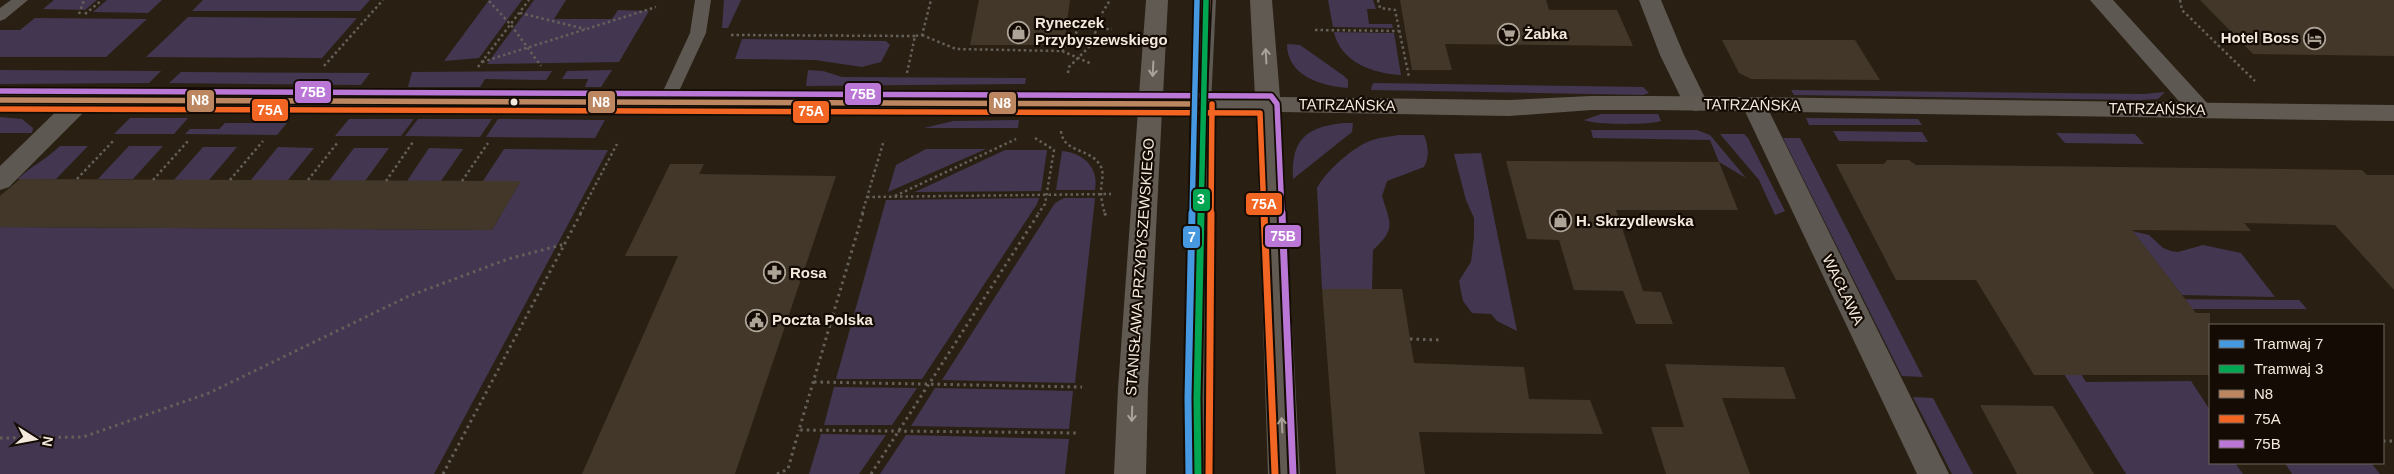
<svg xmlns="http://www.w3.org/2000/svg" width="2394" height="474" font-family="Arial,sans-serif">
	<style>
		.green { fill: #433651 }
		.building { fill: #423728 }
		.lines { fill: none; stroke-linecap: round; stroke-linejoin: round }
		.path-far1 { stroke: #656059; stroke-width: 2.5; stroke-dasharray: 2.5 3; stroke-linecap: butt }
		.path { stroke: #656059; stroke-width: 3; stroke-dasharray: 2.5 4; stroke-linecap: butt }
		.lane { fill: #5d5852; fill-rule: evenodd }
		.street { fill: #5d5852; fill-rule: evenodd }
		.secondary { fill: #605a53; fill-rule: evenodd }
		.bus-1-casing { stroke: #140c04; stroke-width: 9 }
		.bus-2-far1-casing { stroke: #140c04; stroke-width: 9 }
		.bus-2-casing { stroke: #140c04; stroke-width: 11 }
		.bus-3-far1-casing { stroke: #140c04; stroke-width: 9 }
		.bus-3-casing { stroke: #140c04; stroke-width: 11 }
		.bus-1 { stroke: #bb8660; stroke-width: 5.5 }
		.bus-2-far1 { stroke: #f26522; stroke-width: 5.5 }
		.bus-2 { stroke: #f26522; stroke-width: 7 }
		.bus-3-far1 { stroke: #ba77d6; stroke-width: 5.5 }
		.bus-3 { stroke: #ba77d6; stroke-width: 7 }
		.tram-1-far1-casing { stroke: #140c04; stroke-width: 9 }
		.tram-1-casing { stroke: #140c04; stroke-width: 11 }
		.tram-2-far1-casing { stroke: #140c04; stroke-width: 9 }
		.tram-2-casing { stroke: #140c04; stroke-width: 11 }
		.tram-1-far1 { stroke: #4699e1; stroke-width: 5.5 }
		.tram-1 { stroke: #4699e1; stroke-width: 7 }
		.tram-2-far1 { stroke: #00a651; stroke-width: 5.5 }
		.tram-2 { stroke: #00a651; stroke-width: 7 }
		.oneway { stroke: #aaa298 }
		.bus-dot { fill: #f4e9dc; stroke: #140c04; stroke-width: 2 }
		.labels { text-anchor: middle; stroke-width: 4.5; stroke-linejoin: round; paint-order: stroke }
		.poi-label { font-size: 15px; font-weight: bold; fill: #f4e9dc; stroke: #140c04; text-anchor: start }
		.street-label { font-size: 15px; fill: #f4e9dc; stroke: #140c04 }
		.line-badge { stroke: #140c04; stroke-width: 2 }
		.badge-label { font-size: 14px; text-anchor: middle; font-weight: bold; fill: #fff }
	</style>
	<rect width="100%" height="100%" fill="#292013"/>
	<g class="green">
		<polygon points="54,0 97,0 85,10 43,9"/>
		<polygon points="107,0 162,0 148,13 93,12"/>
		<polygon points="203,0 370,0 360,11 192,11"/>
		<polygon points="489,0 522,0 479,58 444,61"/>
		<polygon points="534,0 566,0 554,19 612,19 618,10 649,11 619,62 487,64"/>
		<polygon points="724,0 741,0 728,28 722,28"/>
		<polygon points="1328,0 1373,0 1376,9 1367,9 1369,24 1392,24 1393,28 1333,27"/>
		<polygon points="188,17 357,18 322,58 146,57"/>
		<polygon points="35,18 147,19 106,57 0,57 0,30 20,30"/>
		<path d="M1334,32L1394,33L1401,75C1374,74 1340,62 1334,32Z"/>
		<polygon points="742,39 886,41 890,45 881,62 862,67 815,60 735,59"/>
		<path d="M1287,44L1300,45L1344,76L1348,80V88C1321,86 1287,76 1287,44Z"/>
		<polygon points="0,70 161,71 149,83 0,84"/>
		<polygon points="612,70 601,87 585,87 588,79 562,79 567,71"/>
		<polygon points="808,70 823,71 842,77 1026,78 1025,84 806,86"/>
		<polygon points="552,71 546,80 485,79 480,87 408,87 412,72"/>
		<polygon points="181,72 370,73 361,85 169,83"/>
		<polygon points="1374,83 1643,87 1649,93 1643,95 1371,90 1372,85"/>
		<polygon points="1791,90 2144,94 2165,92 2158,99 2141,100 1794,95"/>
		<path d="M1601,114H1658L1661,121C1650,125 1594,125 1584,120Z"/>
		<polygon points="0,117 22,119 33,128 32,133 0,133"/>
		<polygon points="130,118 188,118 174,134 114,134"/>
		<polygon points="1806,118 1918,119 1922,125 1809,125"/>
		<polygon points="349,119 414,119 401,136 335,136"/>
		<polygon points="418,119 492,119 480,137 405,136"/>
		<polygon points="498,119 599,120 605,120 595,138 486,137"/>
		<polygon points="1019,120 1018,128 924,128 953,121"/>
		<polygon points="225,123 287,123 277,135 185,134 190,129 219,129"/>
		<path d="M1344,123H1353L1352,132L1293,179C1291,140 1305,127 1344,123Z"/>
		<polygon points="1591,130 1697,130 1710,135 1746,178 1719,162 1710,140 1593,138"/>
		<polygon points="1833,131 1922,132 1928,142 1839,141"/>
		<polygon points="2056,133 2135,134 2144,144 2065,143"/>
		<polygon points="1720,134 1744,134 1748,138 1785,211 1775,215 1759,180"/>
		<path d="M1398,135H1424C1428,145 1430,157 1424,167L1387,181L1382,196C1390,223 1397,228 1373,250L1372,289H1322L1317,188C1325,172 1353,147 1370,141C1379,137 1389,137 1398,135Z"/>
		<polygon points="1783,138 1800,138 1923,377 1902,376"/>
		<path d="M60,146H88L56,179H18C31,166 47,159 60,146Z"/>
		<polygon points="129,146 163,146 133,179 98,179"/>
		<polygon points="203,147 237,147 209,180 174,180"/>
		<polygon points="278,147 314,148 288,180 251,180"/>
		<polygon points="354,148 389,148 365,181 329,181"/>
		<polygon points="429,148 463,149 441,181 407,181"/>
		<polygon points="504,149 608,150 434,474 0,474 0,227 492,230 520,182 483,181"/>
		<polygon points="926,149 986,149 888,192 896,165"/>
		<polygon points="1005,150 1047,150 1041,191 915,192"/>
		<path d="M1062,151C1084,153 1099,168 1095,190H1056Z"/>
		<polygon points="1481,153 1484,168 1517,331 1497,321 1491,314 1472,313 1463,301 1459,281 1471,262 1474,237 1474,218 1466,200 1454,154"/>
		<polygon points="1039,198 1037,204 922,379 836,379 886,200"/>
		<polygon points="1064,198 1095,198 1075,383 942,380 1055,203"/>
		<polygon points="2132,231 2149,235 2163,248 2171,251 2178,252 2203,245 2241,253 2275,297 2182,295"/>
		<polygon points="2017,298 2299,300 2307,309 2039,309 2086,382 2191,381 2210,410 2210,463 2235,463 2243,474 2126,474"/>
		<polygon points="834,387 917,388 892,425 824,425"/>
		<polygon points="935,388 1073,391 1069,429 911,426"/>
		<polygon points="1913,397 1933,398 1973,474 1952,474"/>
		<polygon points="821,434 886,435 859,474 809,474"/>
		<polygon points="906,435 1069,439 1065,474 880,474"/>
		<polygon points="2285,463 2371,463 2380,474 2292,474"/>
	</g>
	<g class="building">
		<polygon points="979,0 1070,0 1064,45 970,45"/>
		<polygon points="1400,0 1546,0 1549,10 1617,10 1633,46 1445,44 1452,70 1412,70"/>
		<polygon points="2200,0 2394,0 2394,56 2253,54"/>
		<polygon points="1722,40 1855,40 1880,80 1751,79 1739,73"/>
		<polygon points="1887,160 1909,160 1916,165 1952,165 2362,170 2367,175 2394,175 2394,290 2335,225 2244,223 2251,231 2132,230 2196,313 2210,313 2210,375 2034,375 1976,280 1896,280 1836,164 1884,164"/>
		<polygon points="1506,161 1719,162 1738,210 1616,210 1643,291 1661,292 1673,324 1636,324 1623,291 1574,290 1559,240 1527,239"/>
		<polygon points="670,164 704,164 699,174 836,176 735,474 582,474 678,256 625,256"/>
		<polygon points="20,179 288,180 521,181 492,230 0,227 0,196"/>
		<polygon points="1322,289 1402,289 1414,363 1524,367 1529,399 1590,400 1603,434 1419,432 1425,474 1336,474"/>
		<polygon points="1665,364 1784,367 1796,399 1722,398 1750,474 1666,474 1651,427 1684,427"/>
		<polygon points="1980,405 2053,406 2094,474 2017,474"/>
	</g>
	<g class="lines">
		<g class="path-far1">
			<polyline points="1378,0 1380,8 1395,10 1409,77"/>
			<polyline points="2180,0 2182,10 2255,81"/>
			<polyline points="489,1 511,25 541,66"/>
			<polyline points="520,13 585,29"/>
			<polyline points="79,14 84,0"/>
			<polyline points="85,14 102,0"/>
			<polyline points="1315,30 1399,31"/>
			<polyline points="731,35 915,36"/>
			<polyline points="922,35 956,49 1062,51 1092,64"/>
			<polyline points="1062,51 1079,29 1112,29"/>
			<polyline points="482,62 656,7"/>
			<polyline points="324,66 383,0"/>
			<polyline points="478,67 529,0"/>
			<polyline points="907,73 915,36 922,35 931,0"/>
			<polyline points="1068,73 1069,67 1093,43 1098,20 1110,0"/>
			<path d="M1061,131C1063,153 1090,148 1100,165C1105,173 1101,182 1101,191C1101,199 1103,207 1105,214"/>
			<polyline points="1035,138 1054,150 1045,204 1038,214"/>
			<polyline points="77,179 114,140"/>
			<polyline points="153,180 188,141"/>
			<polyline points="230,180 263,141"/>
			<polyline points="308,180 338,142"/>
			<polyline points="386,181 413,142"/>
			<polyline points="462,181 488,143"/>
			<polyline points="895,196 1016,139"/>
			<polyline points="867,197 1111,194"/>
			<polyline points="580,214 617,144"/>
			<polyline points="862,214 884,140"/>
		</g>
		<g class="path">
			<polyline points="863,213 799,430 1078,433"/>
			<polyline points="1105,213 1106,219"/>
			<polyline points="1410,339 1440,340"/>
			<polyline points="814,382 1082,387"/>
			<polyline points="0,438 83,437 209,393 409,296 508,259 565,244"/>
			<polyline points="2383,441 2394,441"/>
			<polyline points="443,474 581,213"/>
			<polyline points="777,474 788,469 799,430"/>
			<polyline points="871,474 1039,213"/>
		</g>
		<g class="lane">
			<polygon points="11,0 28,0 5,19 0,21 0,8"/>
			<polygon points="695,0 711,0 706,33 674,102 672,106 660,106 658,102 690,33"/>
			<polygon points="1200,0 1216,0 1211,104 1211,474 1189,474 1195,104"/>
		</g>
		<g class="street">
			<polygon points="1639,0 1661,0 1684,55 1708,104 1705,109 1696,111 1687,109 1684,104 1660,55"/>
			<polygon points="2090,0 2113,0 2209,105 2212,110 2209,115 2200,118 2191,115"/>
			<polygon points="81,94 90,96 93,101 90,106 9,187 0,190 0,166 72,96"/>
			<polygon points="1754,98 1763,100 1766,105 1949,474 1917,474 1742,105 1745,100"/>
		</g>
		<polygon class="secondary" points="1146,0 1168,0 1163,96 1255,97 1250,0 1272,0 1280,97 1509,100 1591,96 1655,96 2394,105 2394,121 1655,110 1591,110 1509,116 1281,112 1300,474 1268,474 1256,112 1162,111 1148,389 1146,474 1114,474 1118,389 1138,110 0,107 0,93 1139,95"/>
		<defs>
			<g id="bus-1">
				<polyline points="0,100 1203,104"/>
				<polyline points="1203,104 1208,0"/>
			</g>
			<g id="bus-2-far1">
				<polyline points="0,109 1260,113 1264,214"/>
				<polyline points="1211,214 1212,104"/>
			</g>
			<g id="bus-2">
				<polyline points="1264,213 1275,474"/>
				<polyline points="1209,474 1211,213"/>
			</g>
			<g id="bus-3-far1">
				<polyline points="0,91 1271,96 1277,104 1282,214"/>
				<polyline points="1193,214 1194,104"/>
			</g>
			<g id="bus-3">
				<polyline points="1282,213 1293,474"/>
				<polyline points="1191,474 1193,213"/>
			</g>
		</defs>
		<use href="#bus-1" class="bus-1-casing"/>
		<use href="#bus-2-far1" class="bus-2-far1-casing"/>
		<use href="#bus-2" class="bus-2-casing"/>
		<use href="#bus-3-far1" class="bus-3-far1-casing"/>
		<use href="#bus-3" class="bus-3-casing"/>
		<use href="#bus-1" class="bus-1"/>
		<use href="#bus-2-far1" class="bus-2-far1"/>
		<use href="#bus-2" class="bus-2"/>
		<use href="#bus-3-far1" class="bus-3-far1"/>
		<use href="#bus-3" class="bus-3"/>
		<defs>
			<polyline id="tram-1-far1" points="1192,214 1197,0"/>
			<polyline id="tram-1" points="1189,474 1188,398 1192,213"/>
			<polyline id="tram-2-far1" points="1201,214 1206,0"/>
			<polyline id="tram-2" points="1198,474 1197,398 1201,213"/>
		</defs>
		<use href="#tram-1-far1" class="tram-1-far1-casing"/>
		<use href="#tram-1" class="tram-1-casing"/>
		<use href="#tram-2-far1" class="tram-2-far1-casing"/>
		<use href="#tram-2" class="tram-2-casing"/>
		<use href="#tram-1-far1" class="tram-1-far1"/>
		<use href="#tram-1" class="tram-1"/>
		<use href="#tram-2-far1" class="tram-2-far1"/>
		<use href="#tram-2" class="tram-2"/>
	</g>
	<defs><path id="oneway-shaft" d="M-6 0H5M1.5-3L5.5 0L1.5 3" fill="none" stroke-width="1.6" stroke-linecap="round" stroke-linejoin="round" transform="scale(1.25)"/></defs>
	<g class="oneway">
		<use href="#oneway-shaft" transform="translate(1266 56) rotate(-93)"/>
		<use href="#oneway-shaft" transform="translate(1153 69) rotate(93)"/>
		<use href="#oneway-shaft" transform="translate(1132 414) rotate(92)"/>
		<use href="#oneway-shaft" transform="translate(1282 425) rotate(-93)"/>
	</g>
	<defs>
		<symbol id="shop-ring" viewBox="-11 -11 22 22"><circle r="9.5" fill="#140c04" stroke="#ada396" stroke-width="1.5"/><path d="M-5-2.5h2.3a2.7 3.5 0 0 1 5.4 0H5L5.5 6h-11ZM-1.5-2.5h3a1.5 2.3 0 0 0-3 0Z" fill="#ada396"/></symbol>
		<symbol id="supermarket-ring" viewBox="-11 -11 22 22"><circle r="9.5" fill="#140c04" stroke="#ada396" stroke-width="1.5"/><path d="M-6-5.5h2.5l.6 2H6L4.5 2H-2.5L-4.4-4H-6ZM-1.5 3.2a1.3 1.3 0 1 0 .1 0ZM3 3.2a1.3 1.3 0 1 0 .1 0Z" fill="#ada396"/></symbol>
		<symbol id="hotel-ring" viewBox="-11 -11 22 22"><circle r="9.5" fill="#140c04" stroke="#ada396" stroke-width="1.5"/><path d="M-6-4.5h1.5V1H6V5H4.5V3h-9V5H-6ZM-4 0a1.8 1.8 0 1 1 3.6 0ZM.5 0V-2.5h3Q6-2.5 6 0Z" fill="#ada396"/></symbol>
		<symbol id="pharmacy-ring" viewBox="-11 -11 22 22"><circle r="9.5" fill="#140c04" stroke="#ada396" stroke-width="1.5"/><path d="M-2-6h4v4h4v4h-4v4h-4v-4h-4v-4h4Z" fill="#ada396"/></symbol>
		<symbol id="civic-ring" viewBox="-11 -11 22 22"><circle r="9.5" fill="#140c04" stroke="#ada396" stroke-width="1.5"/><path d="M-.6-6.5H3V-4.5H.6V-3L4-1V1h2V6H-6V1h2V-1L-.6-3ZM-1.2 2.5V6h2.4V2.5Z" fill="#ada396"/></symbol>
	</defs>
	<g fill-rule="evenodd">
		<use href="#shop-ring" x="1006" y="20" width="25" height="25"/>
		<use href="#supermarket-ring" x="1496" y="22" width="25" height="25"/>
		<use href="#hotel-ring" x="2302" y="26" width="25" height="25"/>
		<use href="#shop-ring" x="1548" y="208" width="25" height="25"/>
		<use href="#pharmacy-ring" x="762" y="260" width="25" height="25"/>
		<use href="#civic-ring" x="744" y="308" width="25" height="25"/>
	</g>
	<circle class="bus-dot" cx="514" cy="102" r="4.5"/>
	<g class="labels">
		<g class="poi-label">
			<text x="1035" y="28">Ryneczek<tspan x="1035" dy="17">Przybyszewskiego</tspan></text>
			<text x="1524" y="39">Żabka</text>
			<text x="2299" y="43" text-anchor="end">Hotel Boss</text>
			<text x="1576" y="226">H. Skrzydlewska</text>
			<text x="790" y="278">Rosa</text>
			<text x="772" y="325">Poczta Polska</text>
		</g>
		<g class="street-label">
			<text transform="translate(1347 105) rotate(1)" y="5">TATRZAŃSKA</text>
			<text transform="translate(1752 105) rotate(1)" y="5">TATRZAŃSKA</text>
			<text transform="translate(2157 109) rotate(1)" y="5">TATRZAŃSKA</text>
			<text transform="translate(1140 267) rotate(-86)" y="5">STANISŁAWA PRZYBYSZEWSKIEGO</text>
			<text transform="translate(1843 290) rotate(64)" y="5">WACŁAWA</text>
		</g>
	</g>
	<g class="line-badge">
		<rect x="294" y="80" width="38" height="24" rx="5" fill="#ba77d6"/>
		<rect x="844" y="82" width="38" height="24" rx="5" fill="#ba77d6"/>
		<rect x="186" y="89" width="29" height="24" rx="5" fill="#bb8660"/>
		<rect x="587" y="90" width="29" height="24" rx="5" fill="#bb8660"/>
		<rect x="988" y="91" width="29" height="24" rx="5" fill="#bb8660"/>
		<rect x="251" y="98" width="38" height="24" rx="5" fill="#f26522"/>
		<rect x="792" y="100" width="38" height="24" rx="5" fill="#f26522"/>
		<rect x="1192" y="188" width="19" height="24" rx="5" fill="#00a651"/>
		<rect x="1245" y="192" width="38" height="24" rx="5" fill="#f26522"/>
		<rect x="1264" y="224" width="38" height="24" rx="5" fill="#ba77d6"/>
		<rect x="1182" y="225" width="19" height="24" rx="5" fill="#4699e1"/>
	</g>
	<g class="badge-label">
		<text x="313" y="97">75B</text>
		<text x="863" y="99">75B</text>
		<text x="200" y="105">N8</text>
		<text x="601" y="107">N8</text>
		<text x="1002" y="108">N8</text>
		<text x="270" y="115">75A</text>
		<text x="811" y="116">75A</text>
		<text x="1201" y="204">3</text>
		<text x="1264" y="209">75A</text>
		<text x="1283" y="241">75B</text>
		<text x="1192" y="242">7</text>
	</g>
	<rect x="2209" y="324" width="175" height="140" fill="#140c04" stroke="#6e645a"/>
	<rect x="2219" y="340" width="25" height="8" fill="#4699e1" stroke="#6e645a"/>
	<text x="2254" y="349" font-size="15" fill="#f4e9dc">Tramwaj 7</text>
	<rect x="2219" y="365" width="25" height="8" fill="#00a651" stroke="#6e645a"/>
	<text x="2254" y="374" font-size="15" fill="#f4e9dc">Tramwaj 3</text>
	<rect x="2219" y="390" width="25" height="8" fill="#bb8660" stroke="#6e645a"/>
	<text x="2254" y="399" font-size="15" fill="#f4e9dc">N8</text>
	<rect x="2219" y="415" width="25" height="8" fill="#f26522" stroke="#6e645a"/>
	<text x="2254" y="424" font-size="15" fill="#f4e9dc">75A</text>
	<rect x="2219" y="440" width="25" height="8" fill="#ba77d6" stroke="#6e645a"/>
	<text x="2254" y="449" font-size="15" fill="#f4e9dc">75B</text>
	<g transform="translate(35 439) rotate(101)" stroke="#140c04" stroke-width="4" paint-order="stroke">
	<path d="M0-4L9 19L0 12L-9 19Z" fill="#f4e9dc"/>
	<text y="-8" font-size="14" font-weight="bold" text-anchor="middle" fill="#f4e9dc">N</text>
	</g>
</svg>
